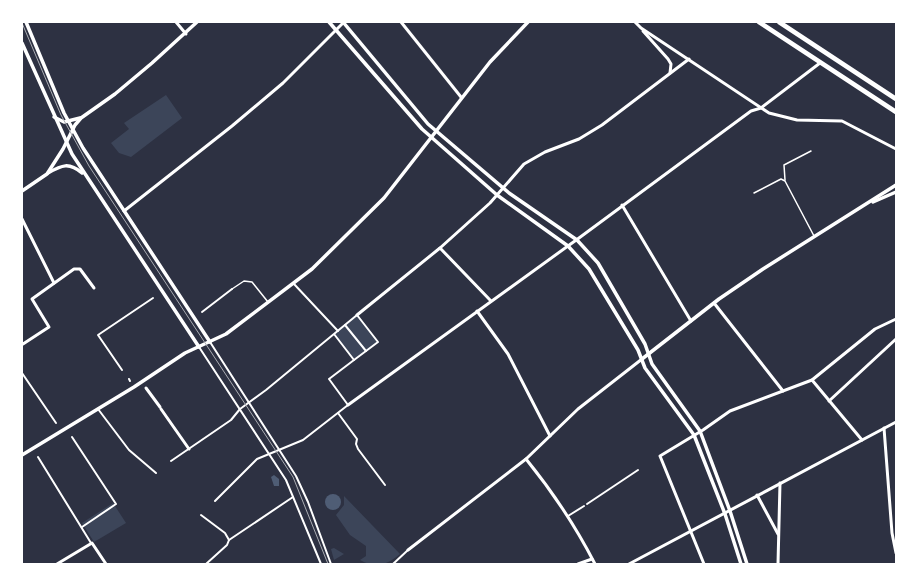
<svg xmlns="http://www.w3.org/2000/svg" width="918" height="586" font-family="Rubik,sans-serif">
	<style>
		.green { fill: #3c4559 }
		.water { fill: #4f5d75 }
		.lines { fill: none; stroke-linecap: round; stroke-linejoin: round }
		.service { stroke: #fff; stroke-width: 1.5 }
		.pedestrian { stroke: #fff; stroke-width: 2 }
		.minor { stroke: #fff; stroke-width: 3 }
		.tertiary { stroke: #fff; stroke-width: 3.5 }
		.primary { stroke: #fff; stroke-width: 4.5 }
		.tram { stroke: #abadb3; stroke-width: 1 }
	</style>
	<rect width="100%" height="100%" fill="#2d3142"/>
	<g class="green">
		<polygon points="166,95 182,118 131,157 119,153 111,143 129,129 124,123"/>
		<polygon points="357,315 378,342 354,360 334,334"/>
		<path d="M344,496L400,554C387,565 376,569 360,560L366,556V546L350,535L336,515L344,505Z"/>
		<polygon points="113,503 126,523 94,542 82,523"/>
		<polygon points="334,548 344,554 334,560 331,549"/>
	</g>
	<g class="water">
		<polygon points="274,475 279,479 279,486 274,486 271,477"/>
		<circle cx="333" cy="502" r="8"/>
	</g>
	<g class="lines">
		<g class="service">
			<polyline points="785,180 784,165 811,151"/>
			<polyline points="754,193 781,179 785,181 814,236"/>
			<polyline points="232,289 244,281 252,282 268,302"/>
		</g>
		<g class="pedestrian">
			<polyline points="294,284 338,331"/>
			<polyline points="202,312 232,289"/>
			<polyline points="345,325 366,351"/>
			<polyline points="210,342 296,476 308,502 331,564"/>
			<polyline points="199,347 286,480 321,564"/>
			<polyline points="122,370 98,335 153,298"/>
			<polyline points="22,373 56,423"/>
			<polyline points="129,379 130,381"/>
			<polyline points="98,409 129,450 156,473"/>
			<polyline points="338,413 357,439 356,444 358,449 385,485"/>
			<polyline points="72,437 116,504 82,527"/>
			<polyline points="38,457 91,543"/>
			<polyline points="171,461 231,420 240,409 266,390 357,315 378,342 354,360 334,334"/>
			<polyline points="215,501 257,459 303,440 348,405 329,379 354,360"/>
			<polyline points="587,504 638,470"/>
			<polyline points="201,515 225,533 229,540"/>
			<polyline points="568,516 584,506"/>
			<polyline points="206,564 227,545 229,540 293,497"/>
			<polyline points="393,564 408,550"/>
		</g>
		<g class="minor">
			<polyline points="176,22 186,34"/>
			<polyline points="401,22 461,97"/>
			<polyline points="635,22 641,28 769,113 797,120 842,121 896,149"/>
			<polyline points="643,31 668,59 671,64 670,73"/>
			<polyline points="622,205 691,321"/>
			<polyline points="124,211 232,126 283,83 344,22"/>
			<polyline points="22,219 54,283"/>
			<polyline points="440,248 491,301"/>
			<polyline points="714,303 783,391"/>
			<polyline points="477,311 508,354 550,436"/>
			<polyline points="357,315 440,248 490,203 524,164 545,152 579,139 602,125 689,59"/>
			<polyline points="23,344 49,327 32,299 74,269 80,269 94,288"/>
			<polyline points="812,380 862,440"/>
			<polyline points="146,388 160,407"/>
			<polyline points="829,401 896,339"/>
			<polyline points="348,405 579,238 751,111 761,108 820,63"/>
			<polyline points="161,409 189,449"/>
			<polyline points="884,428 892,533 896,553"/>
			<path d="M526,459C552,491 576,527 595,564"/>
			<polyline points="757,495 778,534"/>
			<polyline points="408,550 526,459 578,409 642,359"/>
			<polyline points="57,564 92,543 106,564"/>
			<polyline points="578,564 592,559"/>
			<polyline points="629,564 896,422"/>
			<polyline points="704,564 660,456 703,430 730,411 812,380 875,329 896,319"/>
			<polyline points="778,564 780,483"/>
		</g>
		<g class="tertiary">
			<polyline points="26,22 64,113 83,148 210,342"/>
			<polyline points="329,22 422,129 497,195 568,246 589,269 638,350 645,368 694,435 725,514 741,564"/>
			<polyline points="343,22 428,124 509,193 577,240 598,263 645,344 652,364 700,431 730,511 747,564"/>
			<polyline points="22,43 72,154 199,347"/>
			<polyline points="54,117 64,122 80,118"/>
			<path d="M48,173C62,165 69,162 82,173"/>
			<polyline points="22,191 47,174 63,149 75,125 81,118 115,94 152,63 197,22"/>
			<polyline points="873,202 896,192"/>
			<polyline points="642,359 719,299 763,269 896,185"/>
			<polyline points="22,455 134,387 185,353 226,334 312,269 384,198 490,62 528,22"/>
		</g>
		<g class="primary">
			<polyline points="759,22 896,112"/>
			<polyline points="779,22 896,99"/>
		</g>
		<polyline class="tram" points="22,23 61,115 89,166 293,477 328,564"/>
	</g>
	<rect width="918" height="586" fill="none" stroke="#ffffff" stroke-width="46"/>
</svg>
